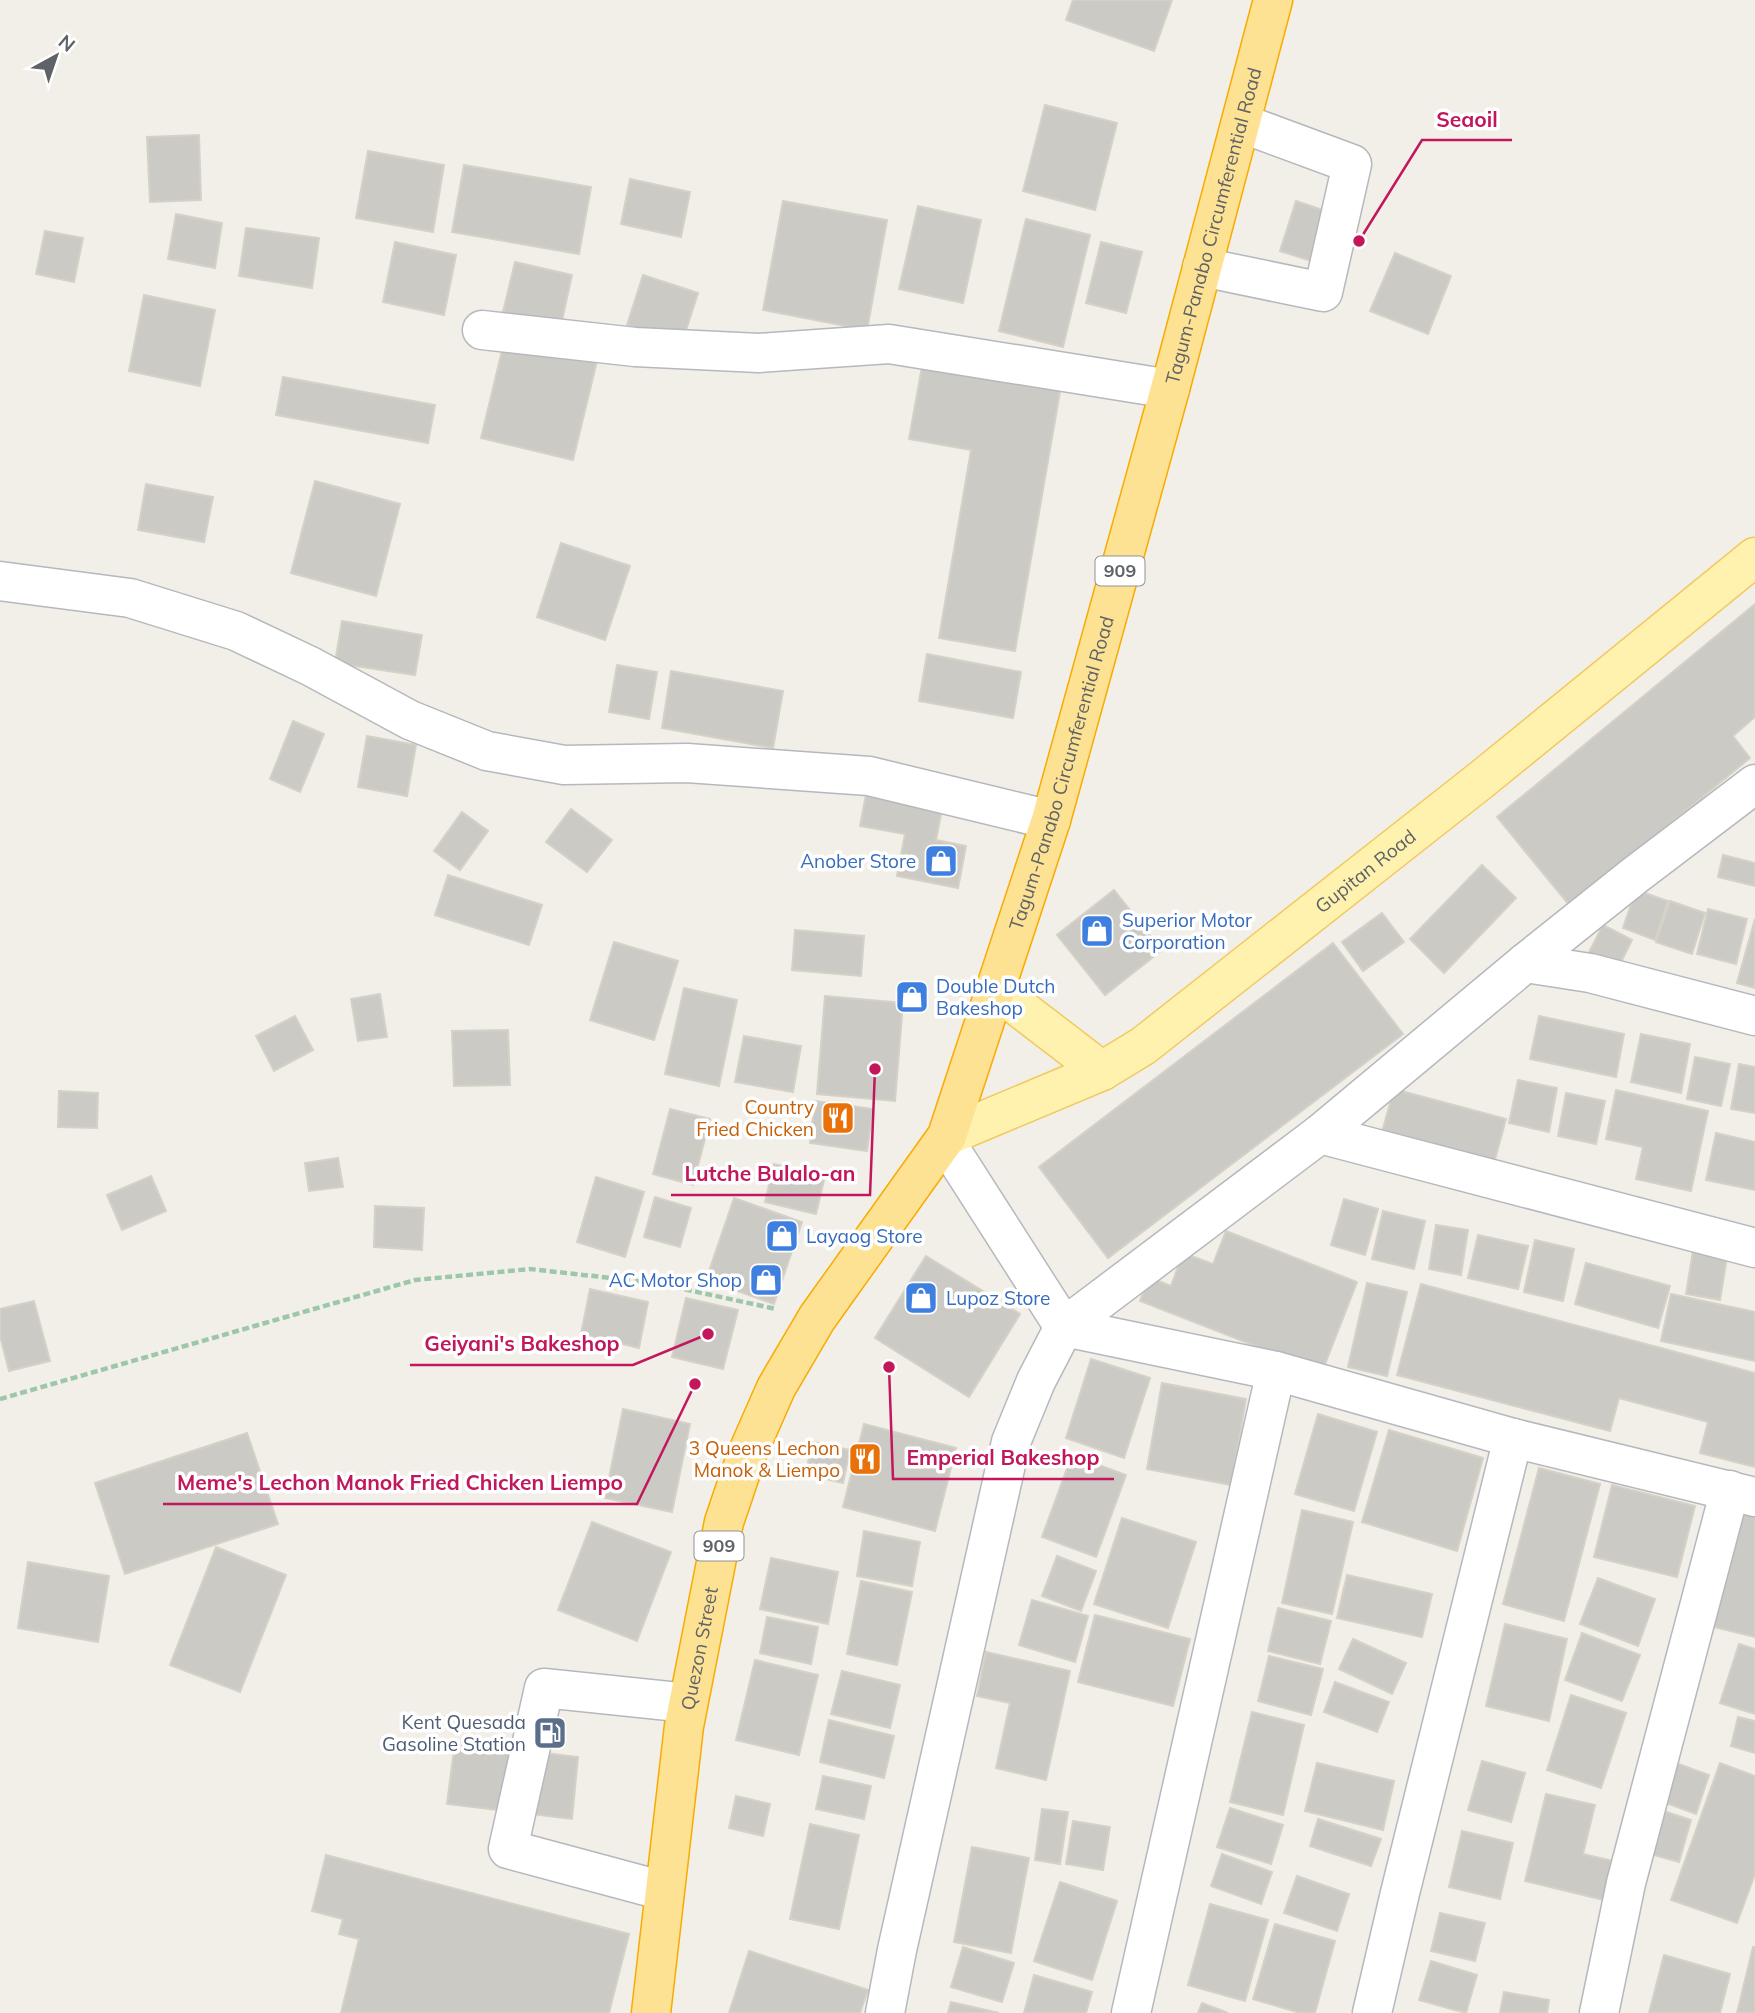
<svg xmlns="http://www.w3.org/2000/svg" width="1755" height="2013" font-family="Mulish,sans-serif">
	<style>
		.building { fill: #cccac5; stroke: #d6d1c6; stroke-width: 2 }
		.lines { fill: none; stroke-linecap: round; stroke-linejoin: round }
		.minor-casing { stroke: #b5b8bc; stroke-width: 41 }
		.major-casing { stroke: #f2c960; stroke-width: 41 }
		.highway-casing { stroke: #f9ab00; stroke-width: 41 }
		.path { stroke: #9cc7a9; stroke-width: 4.5; stroke-dasharray: 7 3.5; stroke-linecap: butt }
		.minor { stroke: #fff; stroke-width: 38 }
		.major { stroke: #fff2af; stroke-width: 38 }
		.highway { stroke: #fde293; stroke-width: 38 }
		.labels { text-anchor: middle; stroke-width: 7; stroke-linejoin: round; paint-order: stroke }
		.shield { fill: #fff; stroke: #8f9295; stroke-width: 2 }
		.shield-label { font-size: 18px; font-weight: bold; fill: #5f6368 }
		.street-label { font-size: 19px; fill: #5f6368; stroke: #fff }
		.shop-label { font-size: 19px; fill: #366cbe; stroke: #fff; text-anchor: start }
		.food-label { font-size: 19px; fill: #c56008; stroke: #fff; text-anchor: end }
		.service-label { font-size: 19px; fill: #4e5e75; stroke: #fff; text-anchor: end }
		.leader { fill: none; stroke: #c2185b; stroke-width: 2.5 }
		.callout-dot { fill: #c2185b; stroke: #fff; stroke-width: 2.5 }
		.callout-label { font-size: 21px; text-anchor: middle; font-weight: bold; fill: #c2185b; stroke: #fff; stroke-width: 7; stroke-linejoin: round; paint-order: stroke }
	</style>
	<rect width="100%" height="100%" fill="#f1efe8"/>
	<g class="building">
		<polygon points="1073,0 1172,0 1154,51 1066,20"/>
		<polygon points="1045,105 1117,123 1095,210 1023,191"/>
		<polygon points="199,135 201,200 150,202 147,137"/>
		<polygon points="368,151 444,165 433,232 356,218"/>
		<polygon points="464,165 591,187 579,254 452,232"/>
		<polygon points="630,179 690,192 681,237 621,224"/>
		<polygon points="783,201 887,220 867,330 763,310"/>
		<polygon points="1296,201 1343,217 1327,266 1280,251"/>
		<polygon points="918,206 981,220 963,303 899,289"/>
		<polygon points="176,214 222,223 215,268 168,259"/>
		<polygon points="1026,219 1090,235 1063,347 999,331"/>
		<polygon points="246,228 319,238 312,288 239,276"/>
		<polygon points="45,231 83,238 74,282 36,274"/>
		<polygon points="395,242 456,255 444,315 383,302"/>
		<polygon points="1101,242 1142,252 1126,313 1086,303"/>
		<polygon points="1395,253 1451,276 1428,334 1370,311"/>
		<polygon points="515,262 572,275 561,325 503,312"/>
		<polygon points="643,275 698,293 682,343 627,325"/>
		<polygon points="144,295 215,310 200,386 129,371"/>
		<polygon points="505,338 597,361 573,460 481,438"/>
		<polygon points="923,361 1061,386 1015,651 939,638 971,450 909,439"/>
		<polygon points="283,377 435,405 428,443 276,415"/>
		<polygon points="315,481 400,504 376,596 291,573"/>
		<polygon points="146,484 213,497 204,542 138,530"/>
		<polygon points="561,543 630,566 605,640 537,617"/>
		<polygon points="1755,604 1755,717 1733,736 1750,758 1570,906 1497,817"/>
		<polygon points="342,621 422,635 415,675 335,663"/>
		<polygon points="927,654 1021,672 1013,718 919,701"/>
		<polygon points="617,665 657,672 649,719 609,712"/>
		<polygon points="671,671 783,691 773,748 662,728"/>
		<polygon points="293,721 324,734 300,792 270,779"/>
		<polygon points="367,736 416,745 407,796 358,787"/>
		<polygon points="868,784 944,799 936,840 966,846 958,888 897,876 905,834 860,826"/>
		<polygon points="571,809 612,840 587,872 546,842"/>
		<polygon points="462,812 488,831 460,870 434,851"/>
		<polygon points="1723,855 1755,863 1755,886 1718,877"/>
		<polygon points="1482,865 1516,898 1444,973 1410,939"/>
		<polygon points="448,875 542,905 529,945 435,915"/>
		<polygon points="1114,890 1162,950 1105,995 1057,935"/>
		<polygon points="1636,890 1668,901 1655,940 1623,928"/>
		<polygon points="1670,901 1705,913 1692,954 1656,942"/>
		<polygon points="1708,909 1747,919 1736,964 1697,954"/>
		<polygon points="1382,913 1404,942 1363,971 1342,942"/>
		<polygon points="1755,919 1755,988 1737,983"/>
		<polygon points="1603,925 1632,940 1615,974 1586,958"/>
		<polygon points="795,930 864,936 861,976 792,970"/>
		<polygon points="614,942 678,961 654,1040 590,1020"/>
		<polygon points="1333,943 1403,1034 1108,1258 1039,1167"/>
		<polygon points="684,988 737,1000 719,1086 665,1074"/>
		<polygon points="380,994 387,1037 358,1041 351,999"/>
		<polygon points="825,996 903,1003 895,1101 817,1094"/>
		<polygon points="295,1016 313,1050 274,1071 256,1036"/>
		<polygon points="1539,1016 1624,1034 1616,1077 1530,1059"/>
		<polygon points="508,1030 510,1085 454,1086 452,1031"/>
		<polygon points="1641,1034 1690,1044 1681,1093 1631,1082"/>
		<polygon points="744,1036 801,1046 793,1092 735,1082"/>
		<polygon points="1695,1057 1730,1064 1721,1106 1687,1099"/>
		<polygon points="1739,1064 1755,1067 1755,1113 1731,1109"/>
		<polygon points="1518,1080 1557,1088 1549,1132 1509,1123"/>
		<polygon points="1394,1089 1506,1119 1494,1163 1382,1132"/>
		<polygon points="1616,1090 1708,1111 1691,1191 1636,1179 1643,1147 1606,1139"/>
		<polygon points="59,1091 98,1093 97,1128 58,1127"/>
		<polygon points="1566,1093 1605,1101 1596,1144 1558,1136"/>
		<polygon points="815,1101 873,1109 867,1151 810,1143"/>
		<polygon points="670,1109 710,1119 693,1185 653,1174"/>
		<polygon points="1716,1133 1755,1142 1755,1190 1706,1180"/>
		<polygon points="338,1158 343,1187 309,1191 305,1163"/>
		<polygon points="774,1164 825,1176 816,1214 765,1202"/>
		<polygon points="151,1176 166,1211 122,1230 107,1195"/>
		<polygon points="596,1177 644,1192 625,1257 577,1242"/>
		<polygon points="655,1197 691,1208 680,1247 644,1237"/>
		<polygon points="734,1198 802,1222 774,1304 706,1280"/>
		<polygon points="1344,1199 1378,1209 1365,1255 1331,1245"/>
		<polygon points="375,1206 424,1208 422,1250 374,1247"/>
		<polygon points="1383,1211 1425,1221 1414,1269 1372,1259"/>
		<polygon points="1436,1225 1468,1230 1461,1275 1429,1269"/>
		<polygon points="1226,1231 1357,1282 1322,1372 1140,1301 1149,1277 1171,1286 1183,1253 1213,1264"/>
		<polygon points="1478,1235 1528,1246 1518,1289 1468,1278"/>
		<polygon points="1535,1240 1574,1249 1563,1301 1524,1292"/>
		<polygon points="1693,1251 1727,1257 1720,1300 1686,1294"/>
		<polygon points="926,1256 1020,1314 969,1397 875,1338"/>
		<polygon points="1586,1263 1670,1286 1658,1328 1575,1304"/>
		<polygon points="1367,1283 1407,1292 1387,1376 1348,1367"/>
		<polygon points="1421,1284 1755,1373 1755,1467 1700,1453 1708,1422 1619,1398 1610,1431 1397,1375"/>
		<polygon points="590,1289 648,1302 639,1348 581,1334"/>
		<polygon points="1671,1294 1755,1312 1755,1361 1661,1341"/>
		<polygon points="686,1298 738,1310 723,1369 672,1357"/>
		<polygon points="34,1301 50,1361 9,1371 0,1336 0,1309"/>
		<polygon points="1091,1359 1150,1378 1124,1458 1066,1438"/>
		<polygon points="1162,1383 1246,1399 1231,1485 1147,1469"/>
		<polygon points="623,1409 690,1424 672,1512 605,1498"/>
		<polygon points="1318,1414 1377,1432 1354,1511 1295,1494"/>
		<polygon points="864,1424 956,1448 935,1531 843,1507"/>
		<polygon points="1389,1430 1483,1458 1457,1551 1362,1522"/>
		<polygon points="247,1433 278,1524 125,1574 95,1483"/>
		<polygon points="813,1442 850,1450 843,1483 805,1474"/>
		<polygon points="1072,1455 1126,1475 1096,1557 1042,1537"/>
		<polygon points="1539,1468 1600,1484 1564,1621 1503,1604"/>
		<polygon points="1612,1485 1695,1506 1677,1577 1594,1557"/>
		<polygon points="1302,1510 1353,1522 1332,1614 1282,1603"/>
		<polygon points="1738,1512 1755,1517 1755,1637 1710,1626"/>
		<polygon points="1122,1518 1196,1542 1168,1628 1094,1604"/>
		<polygon points="592,1522 671,1552 637,1641 558,1610"/>
		<polygon points="864,1531 920,1542 912,1586 857,1576"/>
		<polygon points="216,1547 286,1575 240,1692 170,1665"/>
		<polygon points="1057,1556 1096,1571 1081,1611 1042,1596"/>
		<polygon points="771,1558 838,1572 828,1624 760,1609"/>
		<polygon points="28,1562 109,1576 98,1642 18,1628"/>
		<polygon points="1347,1575 1432,1594 1422,1637 1337,1618"/>
		<polygon points="1598,1578 1655,1599 1638,1646 1580,1624"/>
		<polygon points="861,1581 912,1592 897,1665 847,1654"/>
		<polygon points="1032,1600 1088,1616 1075,1662 1019,1645"/>
		<polygon points="1278,1608 1331,1621 1320,1664 1268,1651"/>
		<polygon points="1095,1615 1190,1639 1173,1706 1078,1682"/>
		<polygon points="767,1617 818,1627 811,1664 760,1653"/>
		<polygon points="1505,1624 1567,1639 1549,1721 1486,1706"/>
		<polygon points="1582,1633 1640,1655 1622,1701 1565,1680"/>
		<polygon points="1353,1639 1406,1663 1392,1694 1339,1669"/>
		<polygon points="1739,1644 1755,1649 1755,1714 1720,1703"/>
		<polygon points="986,1652 1070,1671 1046,1780 996,1768 1010,1703 977,1696"/>
		<polygon points="1269,1656 1323,1669 1311,1715 1258,1701"/>
		<polygon points="755,1660 818,1675 799,1755 736,1740"/>
		<polygon points="842,1671 900,1685 890,1728 831,1714"/>
		<polygon points="1335,1682 1389,1702 1377,1732 1324,1712"/>
		<polygon points="1571,1695 1626,1713 1601,1788 1547,1770"/>
		<polygon points="1252,1712 1304,1725 1283,1815 1230,1802"/>
		<polygon points="1738,1717 1755,1721 1755,1753 1731,1746"/>
		<polygon points="829,1720 894,1736 884,1778 820,1762"/>
		<polygon points="455,1742 578,1757 572,1819 447,1804"/>
		<polygon points="1482,1761 1525,1773 1511,1822 1468,1810"/>
		<polygon points="1317,1763 1394,1781 1383,1830 1305,1811"/>
		<polygon points="1676,1763 1709,1775 1696,1814 1663,1802"/>
		<polygon points="1720,1763 1755,1776 1755,1874 1737,1923 1671,1900"/>
		<polygon points="823,1776 871,1786 864,1819 816,1809"/>
		<polygon points="1546,1794 1595,1805 1583,1854 1613,1861 1604,1900 1525,1881"/>
		<polygon points="736,1796 770,1804 763,1836 729,1828"/>
		<polygon points="1230,1808 1283,1825 1271,1864 1217,1847"/>
		<polygon points="1042,1809 1068,1812 1060,1864 1035,1860"/>
		<polygon points="1660,1810 1691,1820 1679,1862 1647,1853"/>
		<polygon points="1318,1819 1381,1839 1371,1866 1310,1846"/>
		<polygon points="1073,1821 1110,1827 1103,1870 1066,1864"/>
		<polygon points="810,1824 859,1835 839,1929 790,1919"/>
		<polygon points="1462,1831 1513,1843 1500,1899 1449,1887"/>
		<polygon points="972,1847 1029,1858 1011,1953 954,1942"/>
		<polygon points="1222,1854 1272,1872 1261,1904 1211,1886"/>
		<polygon points="326,1855 629,1934 609,2013 341,2013 359,1939 339,1934 343,1919 312,1911"/>
		<polygon points="1297,1876 1349,1894 1337,1931 1284,1913"/>
		<polygon points="1060,1882 1117,1901 1092,1980 1034,1961"/>
		<polygon points="1210,1904 1268,1920 1245,2001 1188,1985"/>
		<polygon points="1440,1913 1485,1923 1475,1961 1431,1951"/>
		<polygon points="1275,1924 1335,1941 1315,2013 1300,2013 1253,1999"/>
		<polygon points="963,1947 1014,1963 1002,2002 951,1987"/>
		<polygon points="1753,1947 1755,1947 1755,2013 1737,2013"/>
		<polygon points="749,1951 868,1990 860,2013 729,2013"/>
		<polygon points="1664,1955 1730,1974 1720,2013 1649,2013"/>
		<polygon points="1431,1961 1477,1975 1466,2013 1419,2000"/>
		<polygon points="1034,1975 1092,1992 1086,2013 1024,2013"/>
		<polygon points="1504,1992 1549,2000 1547,2013 1500,2013"/>
		<polygon points="951,2002 999,2013 948,2013"/>
		<polygon points="1202,2003 1228,2013 1198,2013"/>
	</g>
	<g class="lines">
		<defs>
			<g id="minor">
				<polyline points="1202,267 1323,292 1352,164 1241,123"/>
				<polyline points="482,330 635,347 759,353 889,344 1170,389"/>
				<polyline points="0,581 130,598 236,631 310,666 410,720 487,751 564,765 687,763 869,776 1051,820"/>
				<polyline points="1525,963 1590,973 1755,1016"/>
				<polyline points="1320,1134 1755,1248"/>
				<polyline points="945,1141 1064,1327 1276,1371 1513,1438 1755,1497"/>
				<polyline points="664,1891 508,1849 544,1688 688,1703"/>
				<polyline points="885,2013 897,1950 1011,1442 1036,1381 1064,1327 1320,1134 1525,963 1634,876 1755,784"/>
				<polyline points="1131,2013 1276,1371"/>
				<polyline points="1372,2013 1400,1893 1513,1438"/>
				<polyline points="1599,2013 1626,1883 1730,1490"/>
			</g>
			<g id="major">
				<polyline points="995,989 1102,1071"/>
				<path id="s1" d="M947,1136L1102,1071L1143,1046L1481,780L1755,557"/>
			</g>
			<g id="highway">
				<path id="s2" d="M651,2013L684,1726L724,1522L747,1454L776,1388L817,1318L947,1136L1051,820L1170,389L1273,0"/>
			</g>
		</defs>
		<use href="#minor" class="minor-casing"/>
		<use href="#major" class="major-casing"/>
		<use href="#highway" class="highway-casing"/>
		<polyline class="path" points="0,1399 415,1280 530,1269 656,1283 776,1309"/>
		<use href="#minor" class="minor"/>
		<use href="#major" class="major"/>
		<use href="#highway" class="highway"/>
	</g>
	<defs>
		<symbol id="shop-square" viewBox="-11 -11 22 22"><rect x="-9" y="-9" width="18" height="18" rx="4" fill="#3f7fe0" stroke="#fff"/><path d="M-5-2.5h2.3a2.7 3.5 0 0 1 5.4 0H5L5.5 6h-11ZM-1.5-2.5h3a1.5 2.3 0 0 0-3 0Z" fill="#fff"/></symbol>
		<symbol id="restaurant-square" viewBox="-11 -11 22 22"><rect x="-9" y="-9" width="18" height="18" rx="4" fill="#e8710a" stroke="#fff"/><path d="M-5-6h1v4h1v-4h1v4h1v-4h1v5L-1.5 .5V6h-2V.5L-5-1ZM5-6V6H3V1.5H1.5Q1.5-4 5-6Z" fill="#fff"/></symbol>
		<symbol id="fuel-square" viewBox="-11 -11 22 22"><rect x="-9" y="-9" width="18" height="18" rx="4" fill="#5c6f8a" stroke="#fff"/><path d="M-5.5-6h7V0h2V4h1.3V-2.5L3-4.5l.8-.8L6-3V5H2.5V1h-1V6h-7ZM-4.2-4.7v3.2H.2V-4.7Z" fill="#fff"/></symbol>
	</defs>
	<g fill-rule="evenodd">
		<use href="#shop-square" x="922" y="842" width="38" height="38"/>
		<use href="#shop-square" x="1078" y="912" width="38" height="38"/>
		<use href="#shop-square" x="893" y="978" width="38" height="38"/>
		<use href="#restaurant-square" x="819" y="1099" width="38" height="38"/>
		<use href="#shop-square" x="763" y="1217" width="38" height="38"/>
		<use href="#shop-square" x="747" y="1261" width="38" height="38"/>
		<use href="#shop-square" x="902" y="1279" width="38" height="38"/>
		<use href="#restaurant-square" x="846" y="1440" width="38" height="38"/>
		<use href="#fuel-square" x="531" y="1714" width="38" height="38"/>
	</g>
	<g class="labels">
		<g class="shield">
			<rect x="1095.5" y="556.5" width="49" height="29" rx="5"/>
			<rect x="694.5" y="1531.5" width="49" height="29" rx="5"/>
		</g>
		<g class="shield-label">
			<text x="1120" y="577">909</text>
			<text x="719" y="1552">909</text>
		</g>
		<g class="street-label">
			<text dy="7" stroke="none"><textPath href="#s2" startOffset="1894">Tagum-Panabo Circumferential Road</textPath></text>
			<text dy="7" stroke="none"><textPath href="#s2" startOffset="1326">Tagum-Panabo Circumferential Road</textPath></text>
			<text dy="7" stroke="none"><textPath href="#s1" startOffset="499">Gupitan Road</textPath></text>
			<text dy="7" stroke="none"><textPath href="#s2" startOffset="368">Quezon Street</textPath></text>
		</g>
		<g class="shop-label">
			<text x="916" y="868" text-anchor="end">Anober Store</text>
			<text x="1122" y="927">Superior Motor<tspan x="1122" dy="22">Corporation</tspan></text>
			<text x="936" y="993">Double Dutch<tspan x="936" dy="22">Bakeshop</tspan></text>
			<text x="806" y="1243">Layaog Store</text>
			<text x="742" y="1287" text-anchor="end">AC Motor Shop</text>
			<text x="946" y="1305">Lupoz Store</text>
		</g>
		<g class="food-label">
			<text x="814" y="1114">Country<tspan x="814" dy="22">Fried Chicken</tspan></text>
			<text x="840" y="1455">3 Queens Lechon<tspan x="840" dy="22">Manok &amp; Liempo</tspan></text>
		</g>
		<g class="service-label">
			<text x="526" y="1729">Kent Quesada<tspan x="526" dy="22">Gasoline Station</tspan></text>
		</g>
	</g>
	<path class="leader" d="M1359 241L1422 140H1512M875 1069L870 1195H671M708 1334L633 1365H410M889 1367L893 1479H1114M695 1384L637 1504H163"/>
	<g class="callout-dot">
		<circle cx="1359" cy="241" r="7"/>
		<circle cx="875" cy="1069" r="7"/>
		<circle cx="708" cy="1334" r="7"/>
		<circle cx="889" cy="1367" r="7"/>
		<circle cx="695" cy="1384" r="7"/>
	</g>
	<g class="callout-label">
		<text x="1467" y="127">Seaoil</text>
		<text x="770" y="1181">Lutche Bulalo-an</text>
		<text x="522" y="1351">Geiyani's Bakeshop</text>
		<text x="1003" y="1465">Emperial Bakeshop</text>
		<text x="400" y="1490">Meme's Lechon Manok Fried Chicken Liempo</text>
	</g>
	<g transform="translate(56 56) rotate(40)" stroke="#ffffff" stroke-width="5" paint-order="stroke">
	<path d="M0-5L12 26L0 18L-12 26Z" fill="#5f6368"/>
	<text y="-10" font-size="19" font-weight="bold" text-anchor="middle" fill="#5f6368">N</text>
	</g>
</svg>
